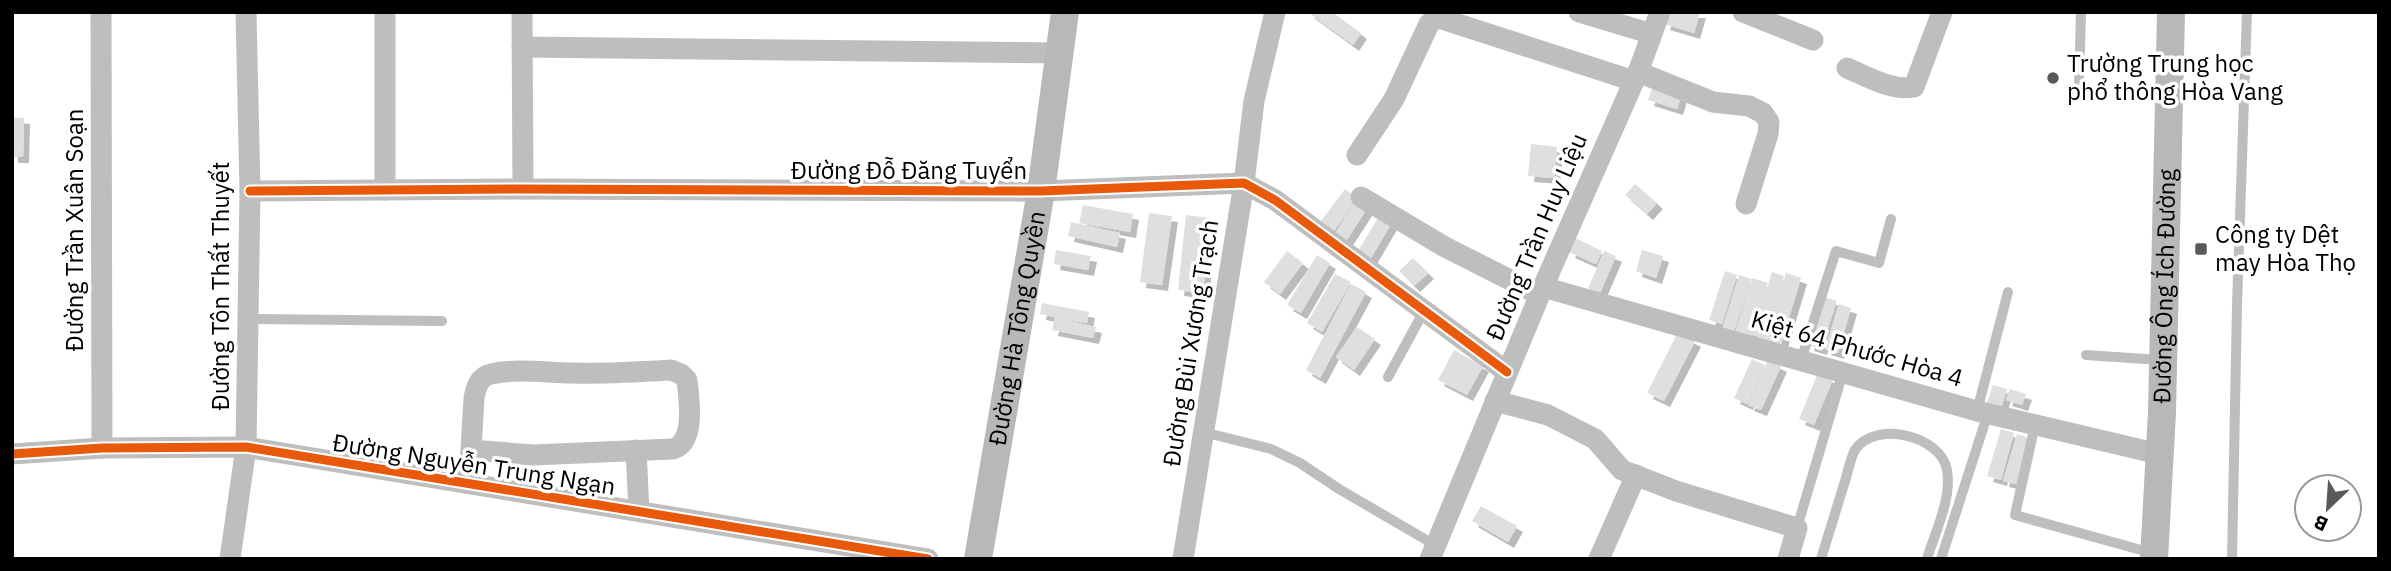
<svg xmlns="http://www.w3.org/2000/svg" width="2391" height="571" font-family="'IBM Plex Sans',sans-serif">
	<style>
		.building { fill: #dfdfdf; filter: url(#shadow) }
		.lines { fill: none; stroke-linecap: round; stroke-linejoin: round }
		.lane { stroke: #bebebe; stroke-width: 10 }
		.street { stroke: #bebebe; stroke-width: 21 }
		.secondary { stroke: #b8b8b8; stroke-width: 28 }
		.cycleway-casing { stroke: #fff; stroke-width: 13 }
		.cycleway { stroke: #e8590c; stroke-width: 9 }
		.poi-dot { fill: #595959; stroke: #fff; stroke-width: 2.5 }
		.labels { text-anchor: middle; stroke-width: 7; stroke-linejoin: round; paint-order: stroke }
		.poi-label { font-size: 24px; fill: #000; stroke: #fff; text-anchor: start }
		.street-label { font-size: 24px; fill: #000; stroke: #fff }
	</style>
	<defs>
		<filter id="shadow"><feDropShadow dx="6" dy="6" stdDeviation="0" flood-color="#0004"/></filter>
	</defs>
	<rect width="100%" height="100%" fill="#fff"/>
	<g class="building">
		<polygon points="1308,12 1332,12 1361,33 1353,45"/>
		<polygon points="1668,12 1700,12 1694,33 1664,24"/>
		<polygon points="1652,88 1681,96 1677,109 1648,100"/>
		<polygon points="12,117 24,118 23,157 12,157"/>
		<polygon points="1531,144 1557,147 1554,178 1528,176"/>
		<polygon points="1635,184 1657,203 1647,214 1625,195"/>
		<polygon points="1345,189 1357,198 1334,231 1321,221"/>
		<polygon points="1356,200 1368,207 1344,244 1333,237"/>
		<polygon points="1083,205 1133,214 1130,232 1079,223"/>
		<polygon points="1149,213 1172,216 1162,285 1140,282"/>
		<polygon points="1186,215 1211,218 1203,293 1178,290"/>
		<polygon points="1379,216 1391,224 1368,263 1355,256"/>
		<polygon points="1071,222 1120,233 1117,247 1068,236"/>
		<polygon points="1575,238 1602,251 1596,264 1569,252"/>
		<polygon points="1056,250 1091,256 1088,270 1054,264"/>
		<polygon points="1642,250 1663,256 1656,278 1636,271"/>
		<polygon points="1287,251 1303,263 1280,294 1264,282"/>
		<polygon points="1604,251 1616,256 1600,293 1588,289"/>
		<polygon points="1317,255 1330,263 1301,313 1287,305"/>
		<polygon points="1413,258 1428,273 1414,286 1399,271"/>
		<polygon points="1725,271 1737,275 1722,324 1709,320"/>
		<polygon points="1772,272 1784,276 1771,322 1786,273 1801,278 1781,345 1753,335"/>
		<polygon points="1335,274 1351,282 1322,332 1307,323"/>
		<polygon points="1739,275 1751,279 1732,337 1721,333"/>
		<polygon points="1752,278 1768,283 1751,338 1735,333"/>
		<polygon points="1351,284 1366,292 1320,378 1306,370"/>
		<polygon points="1824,297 1837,301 1821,349 1808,345"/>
		<polygon points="1042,303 1089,312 1087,323 1058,319 1096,327 1093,338 1052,330 1055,317 1040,314"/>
		<polygon points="1839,304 1851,308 1838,353 1825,349"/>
		<polygon points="1357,327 1375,339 1354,370 1336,357"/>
		<polygon points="1678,332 1695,341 1664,401 1647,393"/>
		<polygon points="1454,350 1483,366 1467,395 1438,380"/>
		<polygon points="1752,359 1765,365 1747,404 1734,398"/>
		<polygon points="1768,360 1781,366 1761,410 1748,405"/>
		<polygon points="1818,373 1833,379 1814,425 1799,419"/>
		<polygon points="1993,385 2007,389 2001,408 1987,403"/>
		<polygon points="2010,389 2026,394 2022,405 2006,400"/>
		<polygon points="2001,429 2014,433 2001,480 1987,476"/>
		<polygon points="2017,434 2029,438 2016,484 2003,481"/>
		<polygon points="1481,506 1517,526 1508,542 1472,521"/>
	</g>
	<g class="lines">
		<g class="lane">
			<polyline points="2079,83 2081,12"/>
			<polyline points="248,319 442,321"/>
			<polyline points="2086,355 2160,360"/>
			<polyline points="1801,360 1836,251 1879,263 1891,219"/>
			<polyline points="1388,377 1424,311"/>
			<polyline points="1977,411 2008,292"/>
			<polyline points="2035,425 2015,515 2152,553"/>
			<polyline points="1203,432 1271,449 1300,463 1339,489 1435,545"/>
			<polyline points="1797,528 1843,372"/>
			<path d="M1821,559C1829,533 1837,507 1845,481C1848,472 1850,459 1855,450C1874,420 1941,435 1947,470C1952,499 1935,532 1927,559"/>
			<polyline points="1941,559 1988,413"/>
			<polyline points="2232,559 2237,305 2247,12"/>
		</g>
		<g class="street">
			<polyline points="101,12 102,448"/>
			<polyline points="522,12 523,189"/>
			<polyline points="1579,12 1652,34"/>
			<polyline points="1743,12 1813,40"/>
			<polyline points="522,47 1059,53"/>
			<path d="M1847,68C1868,77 1891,91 1914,87L1942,12"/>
			<polyline points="1638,72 1713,102 1749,106 1763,113 1769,122 1768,134 1746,204"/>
			<polyline points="1357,155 1394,99 1429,24 1434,19 1439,18 1634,81"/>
			<polyline points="385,190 385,12"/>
			<polyline points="250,191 523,189 1041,191 1244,183 1275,200 1507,372"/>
			<polyline points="1361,197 1445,247 1540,295"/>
			<polyline points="1543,287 1977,411 2159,454"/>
			<polyline points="1495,401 1548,415 1595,439 1622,470 1676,491 1797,528 1788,559"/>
			<polyline points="636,450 639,511"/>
			<polyline points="12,454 102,448 246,447 928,559"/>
			<path d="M469,484L474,398C476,388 479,376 491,374C517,368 547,373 573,373C606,374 638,372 671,370L681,374L687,380C689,399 696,442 673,449L533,455L471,450"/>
			<polyline points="230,559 246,447 250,191 246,12"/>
			<polyline points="1183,559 1244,183 1254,101 1275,12"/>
			<polyline points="1430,559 1543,287 1638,72 1660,12"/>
			<polyline points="1599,559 1636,475"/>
		</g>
		<g class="secondary">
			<path id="s1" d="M978,559L1041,191L1065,12"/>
			<path id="s2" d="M2154,559L2162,412L2171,12"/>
		</g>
		<defs>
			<g id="cycleway">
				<polyline points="250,191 523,189 1041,191 1244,183 1275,200 1507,372"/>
				<polyline points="12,454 102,448 246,447 928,559"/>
			</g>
		</defs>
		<use href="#cycleway" class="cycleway-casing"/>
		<use href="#cycleway" class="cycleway"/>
	</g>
	<g class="poi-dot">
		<circle cx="2053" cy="78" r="7"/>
		<rect x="2194" y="242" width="14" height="14" rx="3.5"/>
	</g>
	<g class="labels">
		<g class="poi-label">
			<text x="2067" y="72">Trường Trung học<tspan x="2067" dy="28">phổ thông Hòa Vang</tspan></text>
			<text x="2215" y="243">Công ty Dệt<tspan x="2215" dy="28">may Hòa Thọ</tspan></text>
		</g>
		<g class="street-label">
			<text x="909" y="179">Đường Đỗ Đăng Tuyển</text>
			<text transform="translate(75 230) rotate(-90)" y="8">Đường Trần Xuân Soạn</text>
			<text transform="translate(1537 237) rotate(-67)" y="8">Đường Trần Huy Liệu</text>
			<text transform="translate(221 286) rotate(-90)" y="8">Đường Tôn Thất Thuyết</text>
			<text dy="8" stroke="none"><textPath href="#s2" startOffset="273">Đường Ông Ích Đường</textPath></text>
			<text dy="8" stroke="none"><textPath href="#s1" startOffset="234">Đường Hà Tông Quyền</textPath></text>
			<text transform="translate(1191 343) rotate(-81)" y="8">Đường Bùi Xương Trạch</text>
			<text transform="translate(1857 349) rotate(16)" y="8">Kiệt 64 Phước Hòa 4</text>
			<text transform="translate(474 465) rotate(9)" y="8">Đường Nguyễn Trung Ngạn</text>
		</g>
	</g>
	<rect width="2391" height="571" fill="none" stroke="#000000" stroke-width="28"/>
	<g transform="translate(2328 508) rotate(205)"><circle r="33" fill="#ffffff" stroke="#999999" stroke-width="2"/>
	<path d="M0-5L12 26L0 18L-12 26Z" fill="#595959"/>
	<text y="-10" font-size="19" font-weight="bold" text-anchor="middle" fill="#000000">B</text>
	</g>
</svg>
